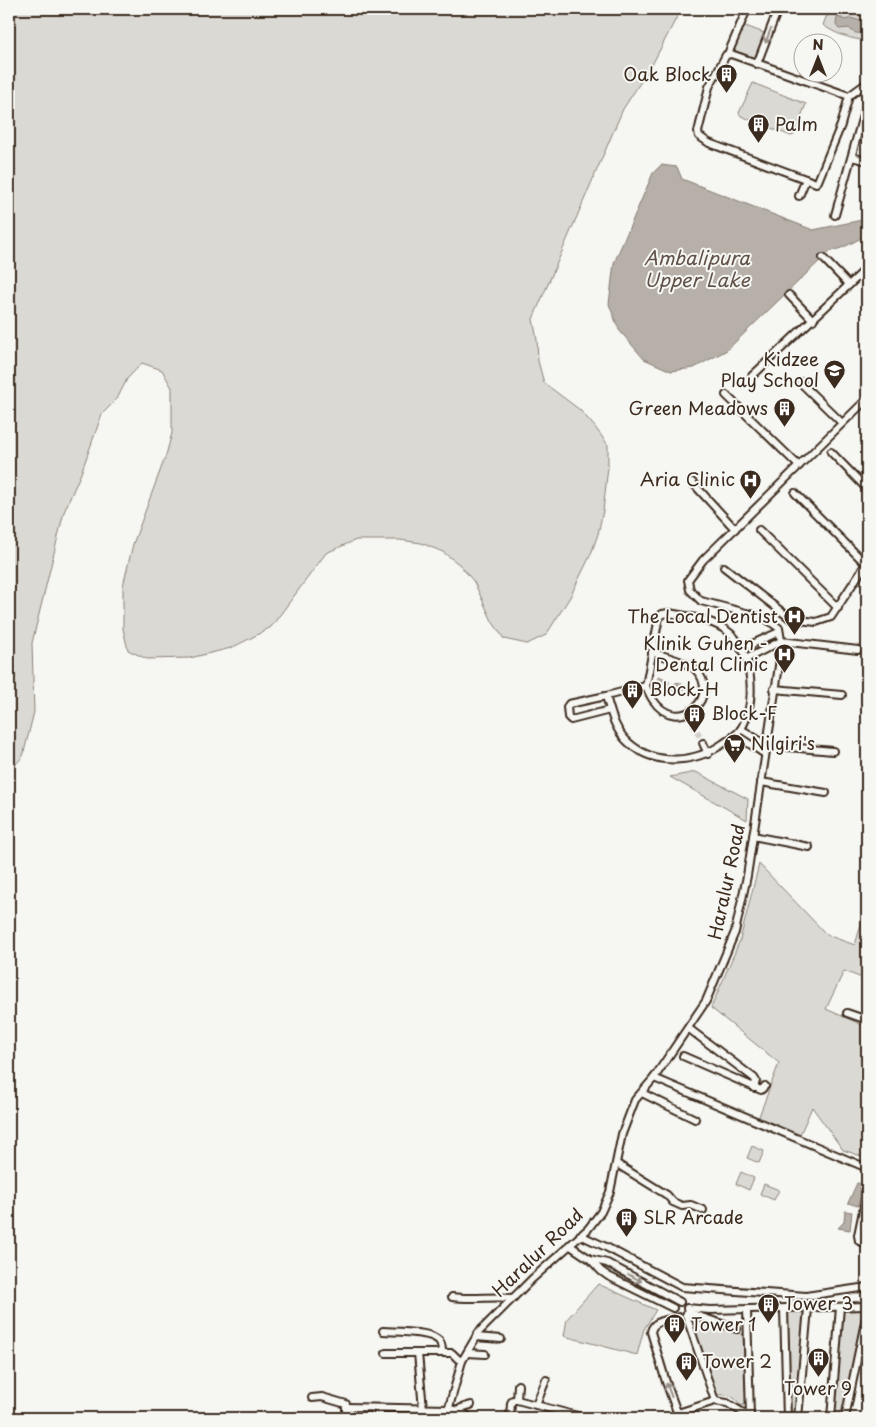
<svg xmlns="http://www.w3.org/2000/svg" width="876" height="1427" font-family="'Playpen Sans',sans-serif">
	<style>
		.green { fill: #dad9d3; stroke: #8a8278 }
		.water { fill: #b6b0a9; stroke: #857a71 }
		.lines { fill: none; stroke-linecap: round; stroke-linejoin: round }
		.minor-tunnel { stroke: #d1cdc8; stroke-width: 6; stroke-dasharray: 6 3; stroke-linecap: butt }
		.minor-casing { stroke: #3b2a1e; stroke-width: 10 }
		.minor { stroke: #f6f6f2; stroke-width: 6 }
		.oneway { stroke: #989088 }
		.labels { text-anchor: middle; stroke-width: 4; stroke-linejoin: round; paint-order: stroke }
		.poi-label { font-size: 18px; fill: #3b2a1e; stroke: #f6f6f2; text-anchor: start }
		.street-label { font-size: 18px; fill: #3b2a1e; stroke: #f6f6f2 }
		.water-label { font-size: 19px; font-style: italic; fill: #605248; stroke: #f6f6f2 }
	</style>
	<rect width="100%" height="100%" fill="#f6f6f2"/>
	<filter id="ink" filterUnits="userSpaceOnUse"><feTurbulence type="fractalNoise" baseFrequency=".02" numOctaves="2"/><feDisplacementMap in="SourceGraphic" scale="10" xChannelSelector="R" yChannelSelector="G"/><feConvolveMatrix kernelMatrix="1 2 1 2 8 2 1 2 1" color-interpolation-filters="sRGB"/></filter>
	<g filter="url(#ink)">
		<g class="green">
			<polygon points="9,9 681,9 653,63 623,109 533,319 537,340 538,361 544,383 580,410 595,427 608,445 608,467 603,511 598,534 591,554 570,597 546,635 527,644 504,639 492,621 474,582 460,565 443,552 421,543 400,540 356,540 326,553 271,627 251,638 231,648 190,658 147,659 128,650 123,629 123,586 133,544 166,455 172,433 172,388 162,370 142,363 127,379 117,399 102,414 81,473 64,512 32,643 34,712 23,756 9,772"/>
			<path d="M847,11L867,18V37L865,40C852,40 833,33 823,25L826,17L831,13L842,17Z"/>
			<polygon points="743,25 764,33 754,59 733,51"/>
			<polygon points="753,83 806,104 794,135 791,136 741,116 739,113"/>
			<polygon points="696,772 748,799 747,820 670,777"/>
			<polygon points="759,864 827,935 855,945 867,904 867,980 844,971 826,1009 867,1027 867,1158 843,1150 812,1107 799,1137 758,1119 779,1063 711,1008 740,940"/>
			<polygon points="752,1146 764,1151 759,1163 747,1158"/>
			<polygon points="741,1172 754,1178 749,1190 736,1184"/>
			<polygon points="764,1184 779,1190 774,1200 760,1194"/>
			<polygon points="598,1284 656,1310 644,1329 637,1355 564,1336 567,1319"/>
			<polygon points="866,1308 844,1417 832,1418 841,1309"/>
			<polygon points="785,1310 807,1310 797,1416 787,1415"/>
			<path d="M690,1320L743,1334L746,1404L741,1406C735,1396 728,1394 717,1395Z"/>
			<polygon points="611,1412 639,1418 610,1418"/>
		</g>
		<g class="water">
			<path d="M837,17L846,20L850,18L861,21L865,27L862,33C855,34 853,32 849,28L839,29L836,25Z"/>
			<polygon points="661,165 677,167 682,179 813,230 867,219 867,235 844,247 829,252 727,350 694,368 671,371 644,359 619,330 609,304 614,263 653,173"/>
			<polygon points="659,676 669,681 668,690 656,692 655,683"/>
			<circle cx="678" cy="688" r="5.5"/>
			<polygon points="857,1183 863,1184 858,1206 848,1203"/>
			<polygon points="845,1211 852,1212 850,1230 838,1228 844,1222"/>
		</g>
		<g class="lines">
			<polyline class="minor-tunnel" points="689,715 703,743"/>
			<defs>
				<g id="minor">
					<polyline points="728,54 747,9"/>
					<polyline points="757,64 778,9"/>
					<polyline points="849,96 731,54 726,55 709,87 698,132 699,136 709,143 816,183 818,181 841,125 849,96 867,83"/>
					<polyline points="852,157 867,161"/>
					<polyline points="799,196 806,179"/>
					<polyline points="867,209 867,207"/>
					<polyline points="835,215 867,101"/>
					<polyline points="823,258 849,285"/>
					<polyline points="789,295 813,320"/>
					<polyline points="752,376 867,268"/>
					<polyline points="800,382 842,423"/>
					<polyline points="726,395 799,466"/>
					<polyline points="831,452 867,489"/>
					<polyline points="692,482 735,529"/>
					<polyline points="795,493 866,564"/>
					<polyline points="759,530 838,608"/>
					<polyline points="724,567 791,619 816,622 831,617 867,562"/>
					<path d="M669,613C690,617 713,619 730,633C753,653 757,703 741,729C737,735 730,739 724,743C696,763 656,767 629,743C615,731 611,713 606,696L646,686L659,617L662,614Z"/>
					<polyline points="741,649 779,632"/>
					<polyline points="746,659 781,641 858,650"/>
					<path d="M646,686C648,691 650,696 653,700C678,737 723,696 695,669C687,662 663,656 652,652"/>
					<polyline points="774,689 842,695"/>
					<polyline points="606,696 569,704 567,707 568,717 571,720 610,710"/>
					<polyline points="741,729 766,745 833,751"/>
					<polyline points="736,735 765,754"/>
					<polyline points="703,743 708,754"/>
					<polyline points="761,782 826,793"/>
					<polyline points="753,836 809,847"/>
					<polyline points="847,1013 867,1020"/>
					<polyline points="688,1028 754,1078 756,1081 754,1088"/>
					<polyline points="683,1056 761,1090 765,1086"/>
					<polyline points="654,1078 867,1168"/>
					<polyline points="642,1093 695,1119"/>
					<polyline points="617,1164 667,1195 673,1202 682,1206 691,1205 703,1210"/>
					<polyline points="867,1191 858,1235 867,1237"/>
					<polyline points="580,1235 606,1247 682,1287 806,1296 867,1287"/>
					<polyline points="858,1235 859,1241 867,1244"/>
					<polyline points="569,1245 590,1259 607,1263 680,1302"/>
					<polyline points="591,1260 601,1271 608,1276 673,1308"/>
					<path d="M452,1297C472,1300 492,1296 513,1298"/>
					<polyline points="687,1308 710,1310 867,1306"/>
					<polyline points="747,1309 750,1416"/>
					<polyline points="784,1309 787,1418"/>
					<polyline points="687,1312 737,1329"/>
					<polyline points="686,1315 715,1401"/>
					<path d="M680,1317C670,1320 653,1319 651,1332L666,1382L677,1412H681L715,1401L727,1403L752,1418"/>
					<path d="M383,1331C396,1332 427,1331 437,1339C442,1342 442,1348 442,1353"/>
					<polyline points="476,1337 501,1339"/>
					<polyline points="386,1353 452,1353 458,1359 462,1361"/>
					<polyline points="418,1353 423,1409"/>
					<polyline points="467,1353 485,1354"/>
					<polyline points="312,1398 322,1397 346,1404 346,1418"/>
					<polyline points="517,1400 518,1385"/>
					<polyline points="536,1405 546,1380"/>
					<polyline points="347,1407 449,1409 460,1411 470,1418"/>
					<polyline points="460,1411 461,1408 471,1405"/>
					<polyline points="446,1418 462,1361 479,1332 532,1279 588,1229 601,1212 610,1192 622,1134 635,1100 654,1078 706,1001 735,932 747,876 782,646 779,628 765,618 701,601 690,590 688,580 703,560 867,399"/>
					<polyline points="510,1418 511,1403 513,1400 517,1400 585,1418"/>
					<polyline points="798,1418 808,1308"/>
					<polyline points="831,1418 840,1307"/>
					<polyline points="845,1418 867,1312"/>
				</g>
			</defs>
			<use href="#minor" class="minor-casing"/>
			<use href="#minor" class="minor"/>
		</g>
		<defs><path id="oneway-shaft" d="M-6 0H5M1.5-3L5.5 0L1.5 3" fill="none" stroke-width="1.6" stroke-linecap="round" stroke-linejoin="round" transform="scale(1.25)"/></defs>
		<g class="oneway">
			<use href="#oneway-shaft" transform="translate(768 36) rotate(111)"/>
			<use href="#oneway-shaft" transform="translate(635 1278) rotate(28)"/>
			<use href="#oneway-shaft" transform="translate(669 1390) rotate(-110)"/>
		</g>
	</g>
	<defs>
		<symbol id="building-pin" viewBox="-11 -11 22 30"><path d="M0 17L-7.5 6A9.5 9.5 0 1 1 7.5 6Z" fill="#3b2a1e" stroke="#f6f6f2"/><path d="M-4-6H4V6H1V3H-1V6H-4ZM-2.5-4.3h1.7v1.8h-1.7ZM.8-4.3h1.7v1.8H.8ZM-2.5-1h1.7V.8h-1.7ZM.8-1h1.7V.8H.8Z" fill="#fff"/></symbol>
		<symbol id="school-pin" viewBox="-11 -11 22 30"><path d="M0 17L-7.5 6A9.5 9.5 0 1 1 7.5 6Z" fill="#3b2a1e" stroke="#f6f6f2"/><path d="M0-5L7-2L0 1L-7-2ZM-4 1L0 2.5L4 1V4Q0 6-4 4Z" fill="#fff"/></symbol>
		<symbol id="hospital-pin" viewBox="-11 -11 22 30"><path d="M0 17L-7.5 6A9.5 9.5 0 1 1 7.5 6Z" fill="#3b2a1e" stroke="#f6f6f2"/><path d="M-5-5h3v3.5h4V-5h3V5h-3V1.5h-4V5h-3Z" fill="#fff"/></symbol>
		<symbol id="supermarket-pin" viewBox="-11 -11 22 30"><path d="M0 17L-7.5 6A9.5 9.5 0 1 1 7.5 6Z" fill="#3b2a1e" stroke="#f6f6f2"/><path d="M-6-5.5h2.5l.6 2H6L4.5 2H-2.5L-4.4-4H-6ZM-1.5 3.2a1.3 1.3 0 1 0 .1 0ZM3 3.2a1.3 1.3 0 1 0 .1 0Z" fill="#fff"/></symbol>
	</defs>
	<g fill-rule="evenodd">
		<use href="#building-pin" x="714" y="62" width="25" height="34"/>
		<use href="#building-pin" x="746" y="112" width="25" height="34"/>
		<use href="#school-pin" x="822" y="358" width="25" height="34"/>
		<use href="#building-pin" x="772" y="396" width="25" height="34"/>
		<use href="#hospital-pin" x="738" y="468" width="25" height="34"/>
		<use href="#hospital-pin" x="782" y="604" width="25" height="34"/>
		<use href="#hospital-pin" x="772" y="642" width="25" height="34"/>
		<use href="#building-pin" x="620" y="678" width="25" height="34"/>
		<use href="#building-pin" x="682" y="702" width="25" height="34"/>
		<use href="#supermarket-pin" x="722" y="732" width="25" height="34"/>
		<use href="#building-pin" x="614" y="1206" width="25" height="34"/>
		<use href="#building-pin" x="756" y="1292" width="25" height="34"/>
		<use href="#building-pin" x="662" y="1312" width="25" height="34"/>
		<use href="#building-pin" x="806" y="1346" width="25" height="34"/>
		<use href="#building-pin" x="674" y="1350" width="25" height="34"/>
	</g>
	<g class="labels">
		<g class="poi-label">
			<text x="711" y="81" text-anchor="end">Oak Block</text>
			<text x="775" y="131">Palm</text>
			<text x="819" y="366" text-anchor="end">Kidzee<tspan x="819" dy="21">Play School</tspan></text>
			<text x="768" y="415" text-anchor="end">Green Meadows</text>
			<text x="735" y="486" text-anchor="end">Aria Clinic</text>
			<text x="778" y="623" text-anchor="end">The Local Dentist</text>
			<text x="768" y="650" text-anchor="end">Klinik Guhen -<tspan x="768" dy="21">Dental Clinic</tspan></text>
			<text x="649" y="696">Block-H</text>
			<text x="711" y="720">Block-F</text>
			<text x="751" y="750">Nilgiri's</text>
			<text x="643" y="1224">SLR Arcade</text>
			<text x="784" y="1310">Tower 3</text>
			<text x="691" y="1331">Tower 1</text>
			<text x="702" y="1368">Tower 2</text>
			<text x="818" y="1395" text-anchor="middle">Tower 9</text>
		</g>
		<g class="street-label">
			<text transform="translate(727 882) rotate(-78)" y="6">Haralur Road</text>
			<text transform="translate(538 1253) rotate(-44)" y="6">Haralur Road</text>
		</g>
		<g class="water-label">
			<text x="697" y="265">Ambalipura<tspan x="697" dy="22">Upper Lake</tspan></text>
		</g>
	</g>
	<rect width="876" height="1427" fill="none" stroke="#f6f6f2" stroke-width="30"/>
	<rect x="15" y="15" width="846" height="1397" fill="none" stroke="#3b2a1e" stroke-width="2" filter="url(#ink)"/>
	<g transform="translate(818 58)"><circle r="24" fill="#f6f6f2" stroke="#aba49d"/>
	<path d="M0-4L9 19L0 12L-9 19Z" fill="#3b2a1e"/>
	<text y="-8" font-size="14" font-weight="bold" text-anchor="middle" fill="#3b2a1e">N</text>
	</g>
</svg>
